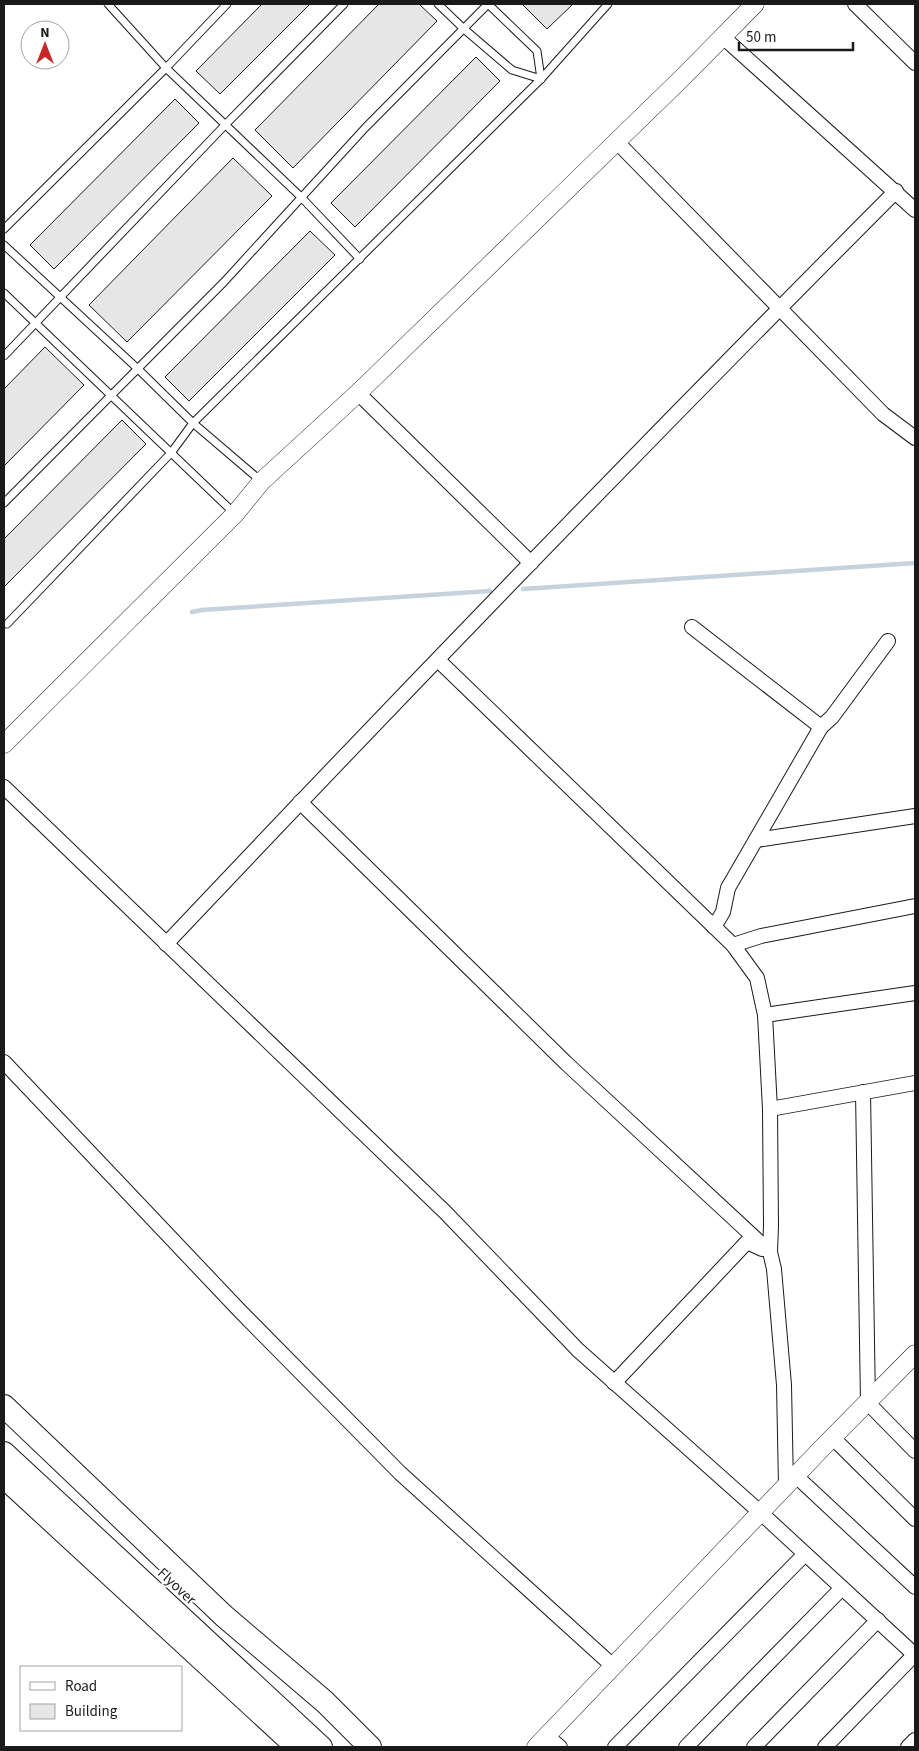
<svg xmlns="http://www.w3.org/2000/svg" width="919" height="1751" font-family="'Source Sans 3',sans-serif">
	<style>
		.lines { fill: none; stroke-linecap: round; stroke-linejoin: round }
		.stream { stroke: #c6d2dc; stroke-width: 4.5 }
		.building { fill: #e6e6e6; stroke: #1a1a1a }
		.service-casing { stroke: #1a1a1a; stroke-width: 9 }
		.minor-casing { stroke: #1a1a1a; stroke-width: 16 }
		.tertiary-casing { stroke: #1a1a1a; stroke-width: 19 }
		.trunk-casing { stroke: #1a1a1a; stroke-width: 24 }
		.service { stroke: #fff; stroke-width: 7 }
		.minor { stroke: #fff; stroke-width: 14 }
		.tertiary { stroke: #fff; stroke-width: 18 }
		.trunk { stroke: #fff; stroke-width: 22 }
		.labels { text-anchor: middle; stroke-width: 4; stroke-linejoin: round; paint-order: stroke }
		.street-label { font-size: 15px; fill: #1a1a1a; stroke: #fff }
	</style>
	<rect width="100%" height="100%" fill="#fff"/>
	<g class="lines">
		<g class="stream">
			<polyline points="523,589 915,563"/>
			<polyline points="192,612 202,610 490,591"/>
		</g>
	</g>
	<g class="building">
		<polygon points="262,4 310,4 220,94 196,71"/>
		<polygon points="379,4 419,4 437,21 293,168 255,130"/>
		<polygon points="522,4 573,4 547,29"/>
		<polygon points="476,57 500,81 355,227 331,203"/>
		<polygon points="175,99 199,123 54,269 30,245"/>
		<polygon points="233,158 272,196 127,342 89,305"/>
		<polygon points="310,231 335,255 189,401 165,377"/>
		<polygon points="45,347 84,385 4,466 4,389"/>
		<polygon points="122,420 146,444 4,587 4,539"/>
	</g>
	<g class="lines">
		<defs>
			<g id="service">
				<polyline points="108,4 166,68 301,197 360,259"/>
				<polyline points="438,4 464,29 512,70 541,79"/>
				<polyline points="488,4 537,51 541,79"/>
				<polyline points="4,229 166,68 227,4"/>
				<polyline points="4,245 138,369 193,423 261,481"/>
				<polyline points="4,293 235,514"/>
				<polyline points="4,356 226,124 344,4"/>
				<polyline points="4,503 224,282 365,128 488,4"/>
				<polyline points="7,624 171,453 193,423 541,79 608,4"/>
			</g>
			<g id="minor">
				<polyline points="855,4 915,63"/>
				<polyline points="723,37 915,210"/>
				<polyline points="616,141 883,414 915,438"/>
				<polyline points="358,393 531,563"/>
				<polyline points="692,627 821,727"/>
				<polyline points="438,660 733,945 757,978 765,1015 770,1109 771,1226 770,1252 774,1269 784,1385 786,1486"/>
				<polyline points="4,787 445,1212 578,1350 761,1513 915,1655"/>
				<polyline points="300,802 566,1063 770,1252"/>
				<polyline points="756,840 915,816"/>
				<polyline points="714,927 723,912 728,888 821,727 832,717 888,641"/>
				<path d="M166,944C406,690 649,439 896,191"/>
				<polyline points="733,945 761,936 915,906"/>
				<polyline points="765,1015 915,993"/>
				<polyline points="4,1062 240,1311 400,1473 614,1667"/>
				<polyline points="863,1092 868,1403 915,1451"/>
				<polyline points="770,1109 915,1083"/>
				<polyline points="614,1383 747,1242 762,1249"/>
				<polyline points="833,1438 915,1519"/>
				<polyline points="796,1476 915,1587"/>
				<polyline points="547,1736 560,1747"/>
				<polyline points="615,1747 805,1554"/>
				<polyline points="686,1747 842,1588"/>
				<polyline points="754,1747 878,1620"/>
				<polyline points="825,1747 915,1654"/>
				<polyline points="908,1747 915,1740"/>
			</g>
			<g id="tertiary">
				<polyline points="4,744 235,514 262,481 358,393 683,77 755,4"/>
				<polyline points="536,1747 823,1447 915,1354"/>
			</g>
			<g id="trunk">
				<polyline points="4,1406 224,1616 325,1702 370,1747"/>
				<polyline points="4,1453 321,1747"/>
				<polyline points="4,1477 297,1747"/>
			</g>
		</defs>
		<use href="#service" class="service-casing"/>
		<use href="#minor" class="minor-casing"/>
		<use href="#tertiary" class="tertiary-casing"/>
		<use href="#trunk" class="trunk-casing"/>
		<use href="#service" class="service"/>
		<use href="#minor" class="minor"/>
		<use href="#tertiary" class="tertiary"/>
		<use href="#trunk" class="trunk"/>
	</g>
	<g class="labels">
		<g class="street-label">
			<text transform="translate(177 1586) rotate(43)" y="5">Flyover</text>
		</g>
	</g>
	<rect width="919" height="1751" fill="none" stroke="#1a1a1a" stroke-width="10"/>
	<rect x="20" y="1666" width="162" height="65" fill="#ffffff" stroke="#a3a3a3"/>
	<rect x="30" y="1682" width="25" height="8" fill="#ffffff" stroke="#a3a3a3"/>
	<text x="65" y="1691" font-size="15" fill="#1a1a1a">Road</text>
	<rect x="30" y="1704" width="25" height="15" fill="#e6e6e6" stroke="#a3a3a3"/>
	<text x="65" y="1716" font-size="15" fill="#1a1a1a">Building</text>
	<g transform="translate(45 45)"><circle r="24" fill="#ffffff" stroke="#a3a3a3"/>
	<path d="M0-4L9 19L0 12L-9 19Z" fill="#c62828"/>
	<text y="-8" font-size="14" font-weight="bold" text-anchor="middle" fill="#1a1a1a">N</text>
	</g>
	<path d="M739 42v8h114v-8" fill="none" stroke="#1a1a1a" stroke-width="2.5"/>
	<text x="746" y="42" font-size="15" fill="#1a1a1a" stroke="#ffffff" stroke-width="4" paint-order="stroke">50 m</text>
</svg>
